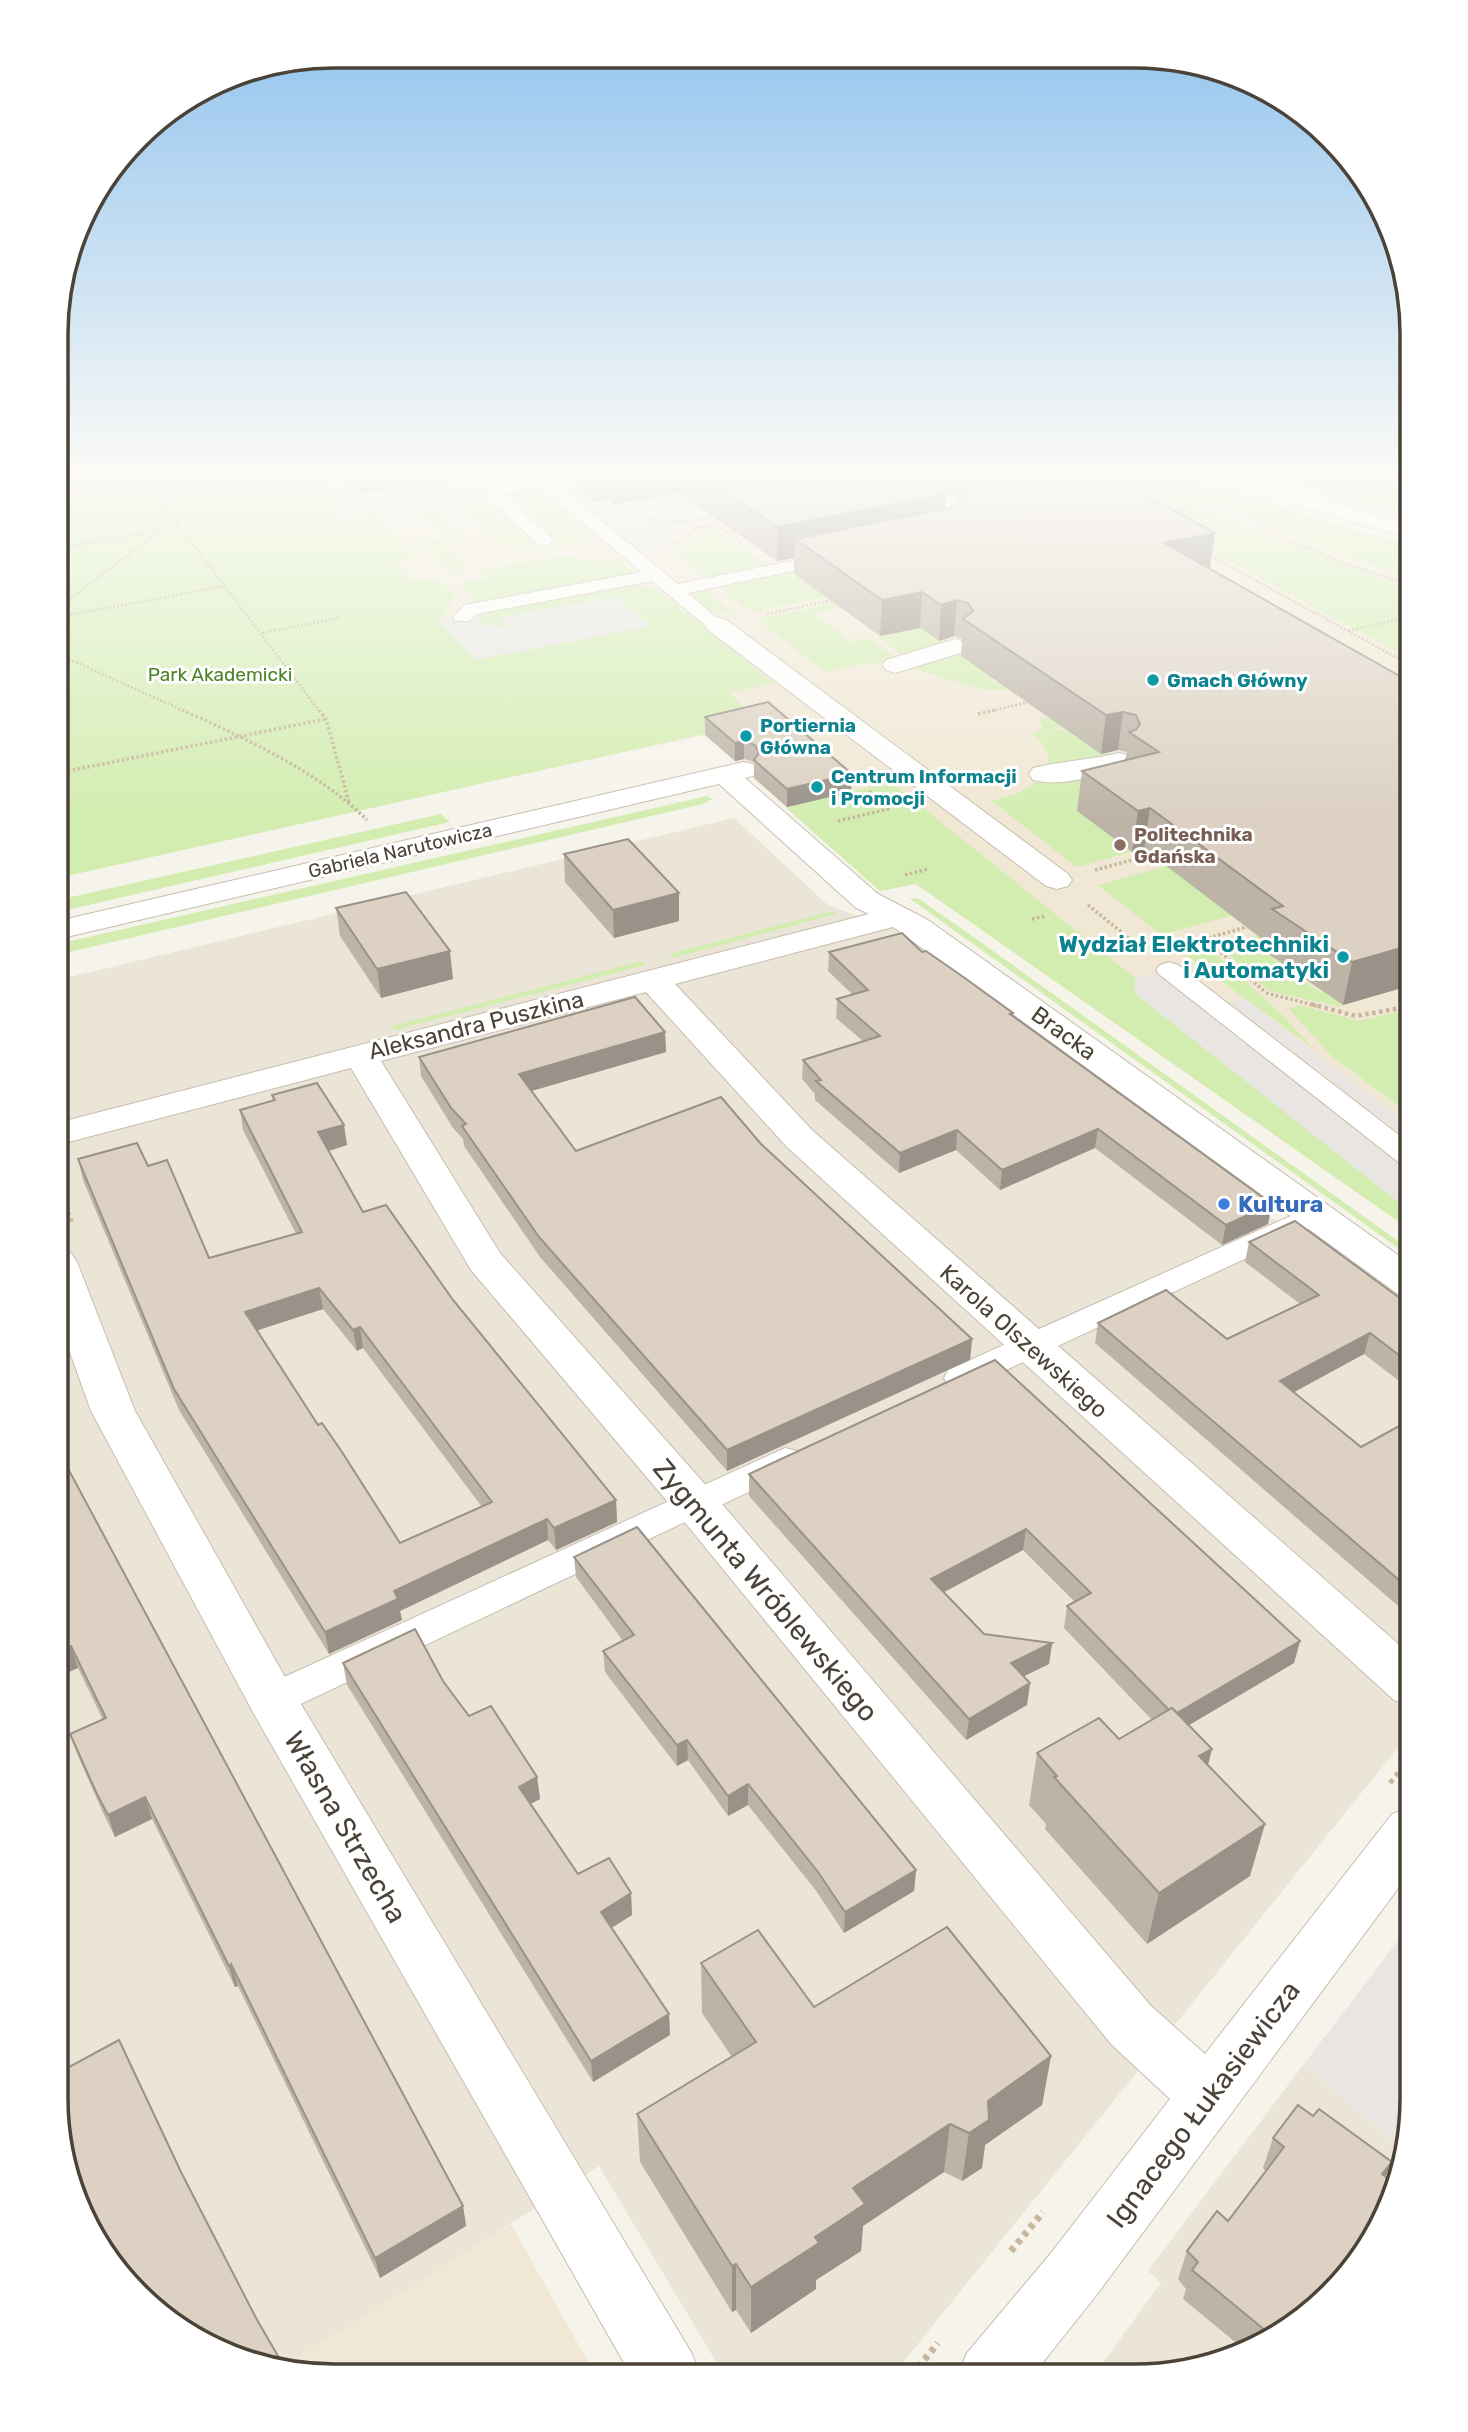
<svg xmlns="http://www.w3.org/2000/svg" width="1468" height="2432" font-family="Rubik,sans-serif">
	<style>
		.residential { fill: #ebe5d8 }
		.education { fill: #f0e8d4 }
		.green { fill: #d3edb1 }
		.parking { fill: #e8e5e2 }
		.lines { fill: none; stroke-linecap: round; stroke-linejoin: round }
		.service-casing { stroke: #c6bdaf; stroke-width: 2 }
		.pedestrian-casing { stroke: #c6bdaf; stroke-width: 2 }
		.minor-casing { stroke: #c6bdaf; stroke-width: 2 }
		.path-far4 { stroke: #c6b69c; stroke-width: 2.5; stroke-dasharray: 2 2; stroke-linecap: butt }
		.path-far3 { stroke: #c6b69c; stroke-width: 3.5; stroke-dasharray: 2.5 2.5; stroke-linecap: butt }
		.path-far2 { stroke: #c6b69c; stroke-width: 4.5; stroke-dasharray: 3.5 3.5; stroke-linecap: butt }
		.path-far1 { stroke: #c6b69c; stroke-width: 5; stroke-dasharray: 4.5 4.5; stroke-linecap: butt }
		.path { stroke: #c6b69c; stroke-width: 7; stroke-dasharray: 5 5; stroke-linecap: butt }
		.service { fill: #fff; fill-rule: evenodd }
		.pedestrian { fill: #fff; fill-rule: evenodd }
		.minor { fill: #fff; fill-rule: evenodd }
		.wall { fill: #bdb4a7; fill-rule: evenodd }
		.shaded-wall { fill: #9a9288 }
		.building { fill: #dcd1c2; stroke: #9a9288; stroke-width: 2; fill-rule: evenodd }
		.culture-dot { fill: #0f9aa8; stroke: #fff; stroke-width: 2.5 }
		.education-dot { fill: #8d6e63; stroke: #fff; stroke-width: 2.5 }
		.shop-dot { fill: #3f7fe0; stroke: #fff; stroke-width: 2.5 }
		.labels { text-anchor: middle; stroke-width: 6; stroke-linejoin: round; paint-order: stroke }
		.far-park-label { font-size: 19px; fill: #4a8325; stroke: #fff }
		.far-culture-label { font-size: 19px; font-weight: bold; fill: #0d838f; stroke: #fff; text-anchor: start }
		.far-education-label { font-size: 19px; font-weight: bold; fill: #785e54; stroke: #fff; text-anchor: start }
		.far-street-label { font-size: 19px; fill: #4b4337; stroke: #fff }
		.culture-label { font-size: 23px; font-weight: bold; fill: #0d838f; stroke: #fff; text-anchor: end }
		.street-label { font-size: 23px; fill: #4b4337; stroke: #fff }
		.shop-label { font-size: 23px; font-weight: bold; fill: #366cbe; stroke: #fff; text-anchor: start }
		.near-street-label { font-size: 28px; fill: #4b4337; stroke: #fff }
		.rim { fill: none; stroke: #4b4337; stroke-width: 3.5 }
	</style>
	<rect width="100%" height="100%" fill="#f6f3eb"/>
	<g class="residential">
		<polygon points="734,818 829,906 902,931 1063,1052 1056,1060 1256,1211 1317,1240 1412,1310 1412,1730 893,2375 724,2375 599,2166 435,2273 280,2369 56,2097 57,1108 62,1106 57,1098 57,980"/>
		<polygon points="1304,2064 1405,2150 1397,2187 1303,2318 1240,2355 1134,2376 1093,2376 1161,2283 1148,2271"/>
	</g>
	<g class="education">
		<polygon points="264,477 1177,477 1412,546 1412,1231 916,884 880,891 705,735 522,774"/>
		<polygon points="511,2224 595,2374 299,2374 280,2369"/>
	</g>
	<g class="green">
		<polygon points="58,477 308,477 316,485 328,483 347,503 328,506 338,518 373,512 416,556 394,560 415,583 437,579 455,597 439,621 476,660 649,626 500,618 509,627 492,628 479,621 481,616 488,612 635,584 655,588 774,683 730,693 758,722 58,878"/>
		<polygon points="1075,477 1177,477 1412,546 1412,579 1270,528 1229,508 1209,504 1186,508 1128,505"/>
		<polygon points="1268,477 1412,477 1412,500 1401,508 1412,511 1412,517"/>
		<polygon points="521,489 543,492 597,540 539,550 499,545 458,506 486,501 532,543 557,539 508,495"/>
		<polygon points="1130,508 1212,510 1258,531 1412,590 1412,660"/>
		<polygon points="435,510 467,540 445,537 419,513"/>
		<polygon points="714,527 767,565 706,577 674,551 706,528"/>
		<polygon points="417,537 438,540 468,569 452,572"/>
		<polygon points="899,549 932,576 751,612 717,585"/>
		<polygon points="561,556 602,561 619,558 635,574 476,603 457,584 486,579 479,570"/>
		<polygon points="962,578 893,597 813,613 851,642 870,639 898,659 885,664 869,663 825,672 757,619"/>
		<polygon points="702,588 735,615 712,613 693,597"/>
		<polygon points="925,625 951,644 905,656 878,637"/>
		<path d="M963,652L994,678L989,680L993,683L999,682L1010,689C980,696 940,673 908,668Z"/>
		<path d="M1049,717L1062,726L1056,728L1061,731C1080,728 1099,747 1113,757L1045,768C1053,754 1043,743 1032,734L1043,728L1039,720Z"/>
		<polygon points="1087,776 1078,812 1132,852 1076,867 992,801 1018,793 1039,780"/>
		<polygon points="891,782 1136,979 1134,992 1412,1213 1412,1231 916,884 880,891 785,807"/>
		<polygon points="707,796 713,799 703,804 57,955 58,944"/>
		<polygon points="441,814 450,822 58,912 58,900"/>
		<path d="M1178,863C1192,894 1214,901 1244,912L1161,935L1098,885Z"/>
		<polygon points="1383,897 1266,952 1282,964 1271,968 1289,982 1301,979 1320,992 1324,991 1344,1007 1342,1007 1269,991 1219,946"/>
		<polygon points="909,898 919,899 968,933 1412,1251 1412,1258"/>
		<polygon points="833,911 836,914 673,958 669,954"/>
		<polygon points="1210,948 1283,1016 1314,1049 1186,955"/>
		<polygon points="642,961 646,965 395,1030 392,1026"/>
		<polygon points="1300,1005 1359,1021 1412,1009 1412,1116 1332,1056 1288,1008"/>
	</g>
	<g class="parking">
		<polygon points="646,507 662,519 676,520 687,529 655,553 644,555 596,516"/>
		<polygon points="615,596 650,626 476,660 439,621 488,612 479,619 482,625 508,627 499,618"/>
		<polygon points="1156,973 1412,1175 1412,1213 1133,992 1136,979"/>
		<polygon points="1245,999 1412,1127 1412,1142 1231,1003"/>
		<polygon points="1411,1924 1411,2116 1405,2150 1304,2064"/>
	</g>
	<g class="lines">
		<defs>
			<g id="service">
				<polygon points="541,477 581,477 579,480 557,484 678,584 835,552 844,557 835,562 688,593 718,619 709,625 702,623 652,581 477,614 469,621 455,621 453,617 464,605 642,572 540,487 502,494 551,537 554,541 545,546 539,545 483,493 494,484"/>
				<polygon points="905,477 921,477 921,480 963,506 965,510 958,534 948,540 936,540 933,536 944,527 948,512 907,485"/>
				<polygon points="1169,962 1178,965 1412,1145 1412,1168 1402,1165 1160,975 1156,970 1160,965"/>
				<polygon points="1315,1205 1326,1207 1330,1214 1326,1221 972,1386 960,1389 948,1386 944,1378 948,1370"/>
				<polygon points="785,1448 797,1451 802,1460 797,1469 286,1711 272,1716 258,1711 253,1700 258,1689"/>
			</g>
			<g id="pedestrian">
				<polygon points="716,617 725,619 1068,874 1072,880 1068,886 1057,889 1046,886 707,629 704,624 707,619"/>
				<polygon points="955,639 964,642 968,647 964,652 895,673 886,670 882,665 886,660"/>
				<path d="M1119,753L1129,755L1133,761L1129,767C1099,774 1063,788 1033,780L1029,774L1033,768C1061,761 1091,760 1119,753Z"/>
			</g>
			<g id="minor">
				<polygon points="1210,477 1243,477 1412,525 1412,539 1214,481"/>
				<polygon points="743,762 753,764 757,770 753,776 745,778 878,894 928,920 1412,1265 1412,1298 1398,1294 893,927 675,984 813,1131 1412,1656 1412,1706 1394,1700 787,1147 646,992 381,1061 500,1253 710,1490 1151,2006 1205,2054 1392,1814 1411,1807 1411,1871 1095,2297 1032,2376 957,2376 967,2353 1051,2253 1170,2099 1111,2044 678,1514 471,1270 351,1068 57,1145 57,1123 869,914 856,908 719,784 58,939 58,921"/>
				<polygon points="57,1249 71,1253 77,1262 135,1411 290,1686 691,2352 701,2375 631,2375 254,1714 91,1411 57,1316"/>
			</g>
		</defs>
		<use href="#service" class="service-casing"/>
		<use href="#pedestrian" class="pedestrian-casing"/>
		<use href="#minor" class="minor-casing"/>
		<g class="path-far4">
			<polyline points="142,477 320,712"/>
			<polyline points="424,486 461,480"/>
			<polyline points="424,486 437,497"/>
			<polyline points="162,504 205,477"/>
			<polyline points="1167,508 1188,510 1203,506"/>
			<polyline points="645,519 689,522 697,528 674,544"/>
			<polyline points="689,522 712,517"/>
			<polyline points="1254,525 1339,561 1412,586"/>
			<polyline points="697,528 716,524 742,542"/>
			<polyline points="58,548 180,527"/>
			<polyline points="1207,554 1412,666"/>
			<polyline points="58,608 159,531"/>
			<polyline points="767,614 834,600"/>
			<polyline points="58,617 225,586"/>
			<polyline points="1348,631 1412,616"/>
			<polyline points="262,633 339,618"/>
			<polyline points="58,654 186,712"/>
			<polyline points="988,712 1028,702"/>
		</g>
		<g class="path-far3">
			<path d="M182,710C243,737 319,772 367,820"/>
			<polyline points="319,710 326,719 349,802"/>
			<polyline points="978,714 996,710"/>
			<polyline points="58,773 326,719"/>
			<polyline points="838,821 888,809 868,790"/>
			<polyline points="1095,870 1158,853"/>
			<polyline points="905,875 928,869"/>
			<polyline points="1088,905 1141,948"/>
			<polyline points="1032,919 1045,916"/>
			<polyline points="1206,939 1265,992"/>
			<polyline points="1194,942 1250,926"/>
			<polyline points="1266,993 1317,1006"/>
		</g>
		<g class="path-far2">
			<polyline points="1311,1004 1356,1016 1412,1006"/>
			<polyline points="57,1186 73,1225"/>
		</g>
		<polyline class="path-far1" points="1390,1783 1411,1757"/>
		<g class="path">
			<polyline points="1011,2251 1043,2212"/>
			<polyline points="912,2375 938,2343"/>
		</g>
		<use href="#service" class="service"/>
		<use href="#pedestrian" class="pedestrian"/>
		<use href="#minor" class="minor"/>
	</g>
	<g class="wall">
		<polygon points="342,477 467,477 360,494"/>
		<path d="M573,477H1113L1210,567L1208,568L1412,683V985L1343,1005L1264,951L1266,942L1144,849L1132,852L1077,811L1082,771L1125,760L1127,752L1118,750L1101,754L961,656L962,639L954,636L939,641L920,628L880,636L794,574V558L777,561L678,493L614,504L609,499L595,502L573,484ZM946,492L961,500L949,508L945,509Z"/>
		<polygon points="705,717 851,792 787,807 754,778 754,762 744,759 735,761 705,735"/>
		<polygon points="564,854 679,921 614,938 565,882"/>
		<polygon points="336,908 453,979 381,998 340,936"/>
		<polygon points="829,952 922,952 1013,1013 1013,1017 1272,1204 1268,1224 1222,1245 1095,1148 1000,1190 956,1150 899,1173 815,1100 815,1094 802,1079 803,1060 864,1042 836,1018 837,999 852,994 828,971"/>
		<polygon points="665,1032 666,1052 531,1091 576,1151 761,1144 972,1339 970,1360 727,1471 540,1257 464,1146 463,1139 453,1128 421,1076 419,1057"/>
		<path d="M272,1095L347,1145L329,1151L363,1212L453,1300L616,1500L617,1522L556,1550L548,1540L400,1611L402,1620L329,1654L179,1410L83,1180L78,1159L148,1166L209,1258L296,1234L243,1130L240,1110L273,1101ZM323,1309L357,1351L363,1348L482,1507L400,1543L318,1425L257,1330Z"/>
		<polygon points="1249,1242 1412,1307 1412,1391 1364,1354 1294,1392 1361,1447 1412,1419 1412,1618 1095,1343 1098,1323 1227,1339 1300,1304 1245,1262"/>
		<polygon points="995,1360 1300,1641 1294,1663 1189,1725 1208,1765 1250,1876 1147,1944 1045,1829 1046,1824 1029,1805 1037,1753 1119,1739 1152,1720 1064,1628 1067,1606 1075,1602 1023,1550 944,1592 984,1634 1052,1643 1049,1664 1024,1676 1030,1683 1027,1705 966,1740 749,1496 749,1474"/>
		<polygon points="57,1448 463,2206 466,2226 380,2278 238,1986 235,1987 152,1819 115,1837 104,1815 78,1756 70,1734 103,1720 78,1668 57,1677"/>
		<polygon points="574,1557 916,1870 914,1891 844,1933 817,1892 748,1805 728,1816 688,1760 677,1766 605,1672 603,1651 623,1641 576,1577"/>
		<polygon points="343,1663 443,1681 469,1716 537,1777 540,1799 530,1804 578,1874 631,1893 632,1915 612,1928 669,2014 670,2035 593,2082 347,1685"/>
		<polygon points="701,1963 814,2007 1051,2056 1042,2105 985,2145 982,2168 962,2181 944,2172 863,2226 861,2251 816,2280 816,2289 751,2333 736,2310 732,2312 640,2162 637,2114 732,2057 702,2013"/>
		<polygon points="1313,2116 1392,2162 1385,2177 1303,2318 1246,2351 1183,2299 1186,2289 1178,2279 1187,2251 1228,2221 1266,2171 1263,2168 1273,2138"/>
	</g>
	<g class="shaded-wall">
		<polygon points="358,477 467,477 360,494"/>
		<polygon points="594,477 608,477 609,499 595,502"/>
		<polygon points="613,477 677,477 678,493 614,504"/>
		<polygon points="947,479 945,512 795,539 794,558 777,561 777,527"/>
		<polygon points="1215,533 1210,567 1159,578 1164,543"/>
		<polygon points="922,592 920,628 880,636 882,600"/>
		<polygon points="957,600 954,636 939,641 941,605"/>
		<polygon points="1123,712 1118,750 1101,754 1106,715"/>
		<polygon points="744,741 744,759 735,761 735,743"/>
		<polygon points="852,774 851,792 787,807 787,789"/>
		<polygon points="1150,808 1144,849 1132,852 1138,811"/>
		<polygon points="679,893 679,921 614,938 613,910"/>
		<polygon points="1412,945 1412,985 1343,1005 1352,962"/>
		<polygon points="450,951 453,979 381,998 377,969"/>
		<polygon points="665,1032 666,1052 521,1094 519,1074"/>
		<polygon points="344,1125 347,1145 322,1153 318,1132"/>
		<polygon points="1098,1129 1095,1148 1000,1190 1002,1170"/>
		<polygon points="957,1130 956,1150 899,1173 900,1153"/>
		<polygon points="1272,1204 1268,1224 1222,1245 1226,1225"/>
		<polygon points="319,1288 323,1309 249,1333 245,1312"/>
		<polygon points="360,1327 363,1348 357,1351 353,1330"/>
		<polygon points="1370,1333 1364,1354 1276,1402 1280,1381"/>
		<polygon points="972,1339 970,1360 727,1471 727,1450"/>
		<polygon points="616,1500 617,1522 556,1550 554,1528"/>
		<polygon points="547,1519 548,1540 400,1611 402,1620 329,1654 325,1632 394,1591"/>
		<polygon points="1026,1529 1023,1550 929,1600 931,1579"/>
		<polygon points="1300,1641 1294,1663 1169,1737 1174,1715"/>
		<polygon points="1052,1643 1049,1664 1008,1684 1011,1663"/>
		<polygon points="71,1646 78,1668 57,1677 57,1652"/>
		<polygon points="1030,1683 1027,1705 966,1740 969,1719"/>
		<polygon points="687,1740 688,1760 677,1766 677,1745"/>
		<polygon points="1212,1749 1199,1801 1199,1756"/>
		<polygon points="537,1777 540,1799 521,1809 519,1787"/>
		<polygon points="748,1784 748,1805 728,1816 728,1796"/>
		<polygon points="145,1797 152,1819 115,1837 108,1815"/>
		<polygon points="1265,1824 1250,1876 1147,1944 1159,1893"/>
		<polygon points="916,1870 914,1891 844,1933 845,1912"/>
		<polygon points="631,1893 632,1915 602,1933 601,1912"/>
		<polygon points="231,1964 238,1986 235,1987 229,1966"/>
		<polygon points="669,2014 670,2035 593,2082 591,2061"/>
		<polygon points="1051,2056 1042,2105 985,2145 982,2168 962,2181 969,2133 988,2101"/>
		<polygon points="950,2124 944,2172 863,2226 861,2251 816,2280 816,2289 751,2333 751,2287 815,2237 853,2188"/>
		<polygon points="1392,2162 1379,2192 1382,2174"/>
		<polygon points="463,2206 466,2226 380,2278 375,2258"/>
		<polygon points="736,2264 736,2310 732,2312 732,2266"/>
	</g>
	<g class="building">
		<polygon points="702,477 943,477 947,479 944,492 935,496 777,527"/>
		<polygon points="970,477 1113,477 1215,533 1164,543 1412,683 1412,945 1352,962 1272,909 1283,906 1150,808 1138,811 1082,771 1159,752 1129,732 1136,730 1140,724 1136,715 1123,712 1106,715 963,619 973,611 968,603 957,600 941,605 922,592 882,600 795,539 949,508 966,497"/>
		<polygon points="768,702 852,774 787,789 754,760 759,753 755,745 744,741 735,743 705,717"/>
		<polygon points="628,839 679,893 613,910 564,854"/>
		<polygon points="406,892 450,951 377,969 336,908"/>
		<polygon points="902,933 922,952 926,951 962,976 1013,1013 1010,1014 1272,1204 1226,1225 1098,1129 1002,1170 957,1130 900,1153 816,1081 821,1080 803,1060 880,1036 837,999 868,990 829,952"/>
		<polygon points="635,997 665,1032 519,1074 576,1151 721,1097 761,1144 972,1339 727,1450 539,1237 462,1126 466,1124 451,1108 419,1057"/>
		<path d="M317,1083L344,1125L318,1132L363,1212L386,1205L453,1300L616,1500L554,1528L547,1519L394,1591L398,1599L325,1632L174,1389L78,1159L137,1143L148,1166L167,1160L209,1258L302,1232L240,1110L275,1100L272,1095ZM319,1288L353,1330L360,1327L492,1502L400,1543L342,1452L322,1423L318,1425L245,1312Z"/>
		<polygon points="1295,1221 1412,1307 1412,1365 1370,1333 1280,1381 1361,1447 1412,1419 1412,1591 1098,1323 1166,1290 1227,1339 1319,1295 1249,1242"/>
		<polygon points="995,1360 1300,1641 1177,1713 1172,1708 1169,1710 1067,1606 1091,1593 1026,1529 931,1579 984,1634 1052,1643 1011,1663 1030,1683 969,1719 749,1474"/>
		<polygon points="57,1448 463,2206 375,2258 231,1964 229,1966 145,1797 108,1815 97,1794 70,1734 106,1718 71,1646 57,1652"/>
		<polygon points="637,1527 916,1870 845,1912 818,1872 748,1784 728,1796 687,1740 677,1745 603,1651 634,1635 574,1557"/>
		<polygon points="415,1629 443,1681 469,1716 491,1706 537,1777 519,1787 578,1874 609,1858 631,1893 601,1912 669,2014 591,2061 343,1663"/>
		<polygon points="1172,1708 1212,1749 1199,1756 1265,1824 1159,1893 1054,1777 1057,1776 1037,1753 1099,1718 1119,1739"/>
		<polygon points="947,1927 1051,2056 988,2101 989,2120 969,2133 950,2124 853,2188 865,2204 815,2237 819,2243 751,2287 736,2264 732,2266 637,2114 756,2042 701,1963 758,1930 814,2007"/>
		<polygon points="119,2040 181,2172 256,2318 286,2370 228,2355 165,2318 113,2267 77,2204 56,2097 56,2074"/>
		<polygon points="1298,2105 1313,2116 1319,2109 1392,2162 1382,2174 1397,2185 1355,2267 1303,2318 1272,2336 1192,2270 1198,2262 1187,2251 1217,2211 1228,2221 1284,2147 1273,2138"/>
	</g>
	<linearGradient id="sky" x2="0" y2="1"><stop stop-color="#8dc1ee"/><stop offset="0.58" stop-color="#fbfaf6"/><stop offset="1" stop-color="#fbfaf6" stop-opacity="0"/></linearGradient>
	<rect width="1468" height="817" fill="url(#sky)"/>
	<g class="culture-dot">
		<circle cx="1153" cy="680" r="7"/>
		<circle cx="746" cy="736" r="7"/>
		<circle cx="817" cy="787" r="7"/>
		<circle cx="1343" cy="957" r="7"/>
	</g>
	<circle class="education-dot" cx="1120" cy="845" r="7"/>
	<circle class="shop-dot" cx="1224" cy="1204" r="7"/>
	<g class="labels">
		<g class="far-park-label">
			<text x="220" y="681">Park Akademicki</text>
		</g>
		<g class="far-culture-label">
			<text x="1167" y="687">Gmach Główny</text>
			<text x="760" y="732">Portiernia<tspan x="760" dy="22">Główna</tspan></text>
			<text x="831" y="783">Centrum Informacji<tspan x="831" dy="22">i Promocji</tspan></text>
		</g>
		<g class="far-education-label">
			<text x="1134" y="841">Politechnika<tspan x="1134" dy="22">Gdańska</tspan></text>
		</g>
		<g class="far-street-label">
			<text transform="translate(400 850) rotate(-13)" y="7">Gabriela Narutowicza</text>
		</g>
		<g class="culture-label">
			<text x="1329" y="952">Wydział Elektrotechniki<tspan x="1329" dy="26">i Automatyki</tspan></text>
		</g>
		<g class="street-label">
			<text transform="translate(476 1025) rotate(-14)" y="8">Aleksandra Puszkina</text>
			<text transform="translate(1064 1033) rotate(36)" y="8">Bracka</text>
			<text transform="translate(1024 1341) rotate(42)" y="8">Karola Olszewskiego</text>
		</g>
		<g class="shop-label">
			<text x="1238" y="1212">Kultura</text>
		</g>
		<g class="near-street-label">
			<text transform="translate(766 1590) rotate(50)" y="10">Zygmunta Wróblewskiego</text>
			<text transform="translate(346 1827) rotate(60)" y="10">Własna Strzecha</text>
			<text transform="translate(1203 2104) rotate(-53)" y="10">Ignacego Łukasiewicza</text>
		</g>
	</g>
	<path d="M0 0H1468V2432H0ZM334 68H1134A266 266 0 0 1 1400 334V2098A266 266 0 0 1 1134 2364H334A266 266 0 0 1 68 2098V334A266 266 0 0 1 334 68Z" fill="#fff" fill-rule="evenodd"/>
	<path class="rim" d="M334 68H1134A266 266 0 0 1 1400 334V2098A266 266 0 0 1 1134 2364H334A266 266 0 0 1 68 2098V334A266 266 0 0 1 334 68Z"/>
</svg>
